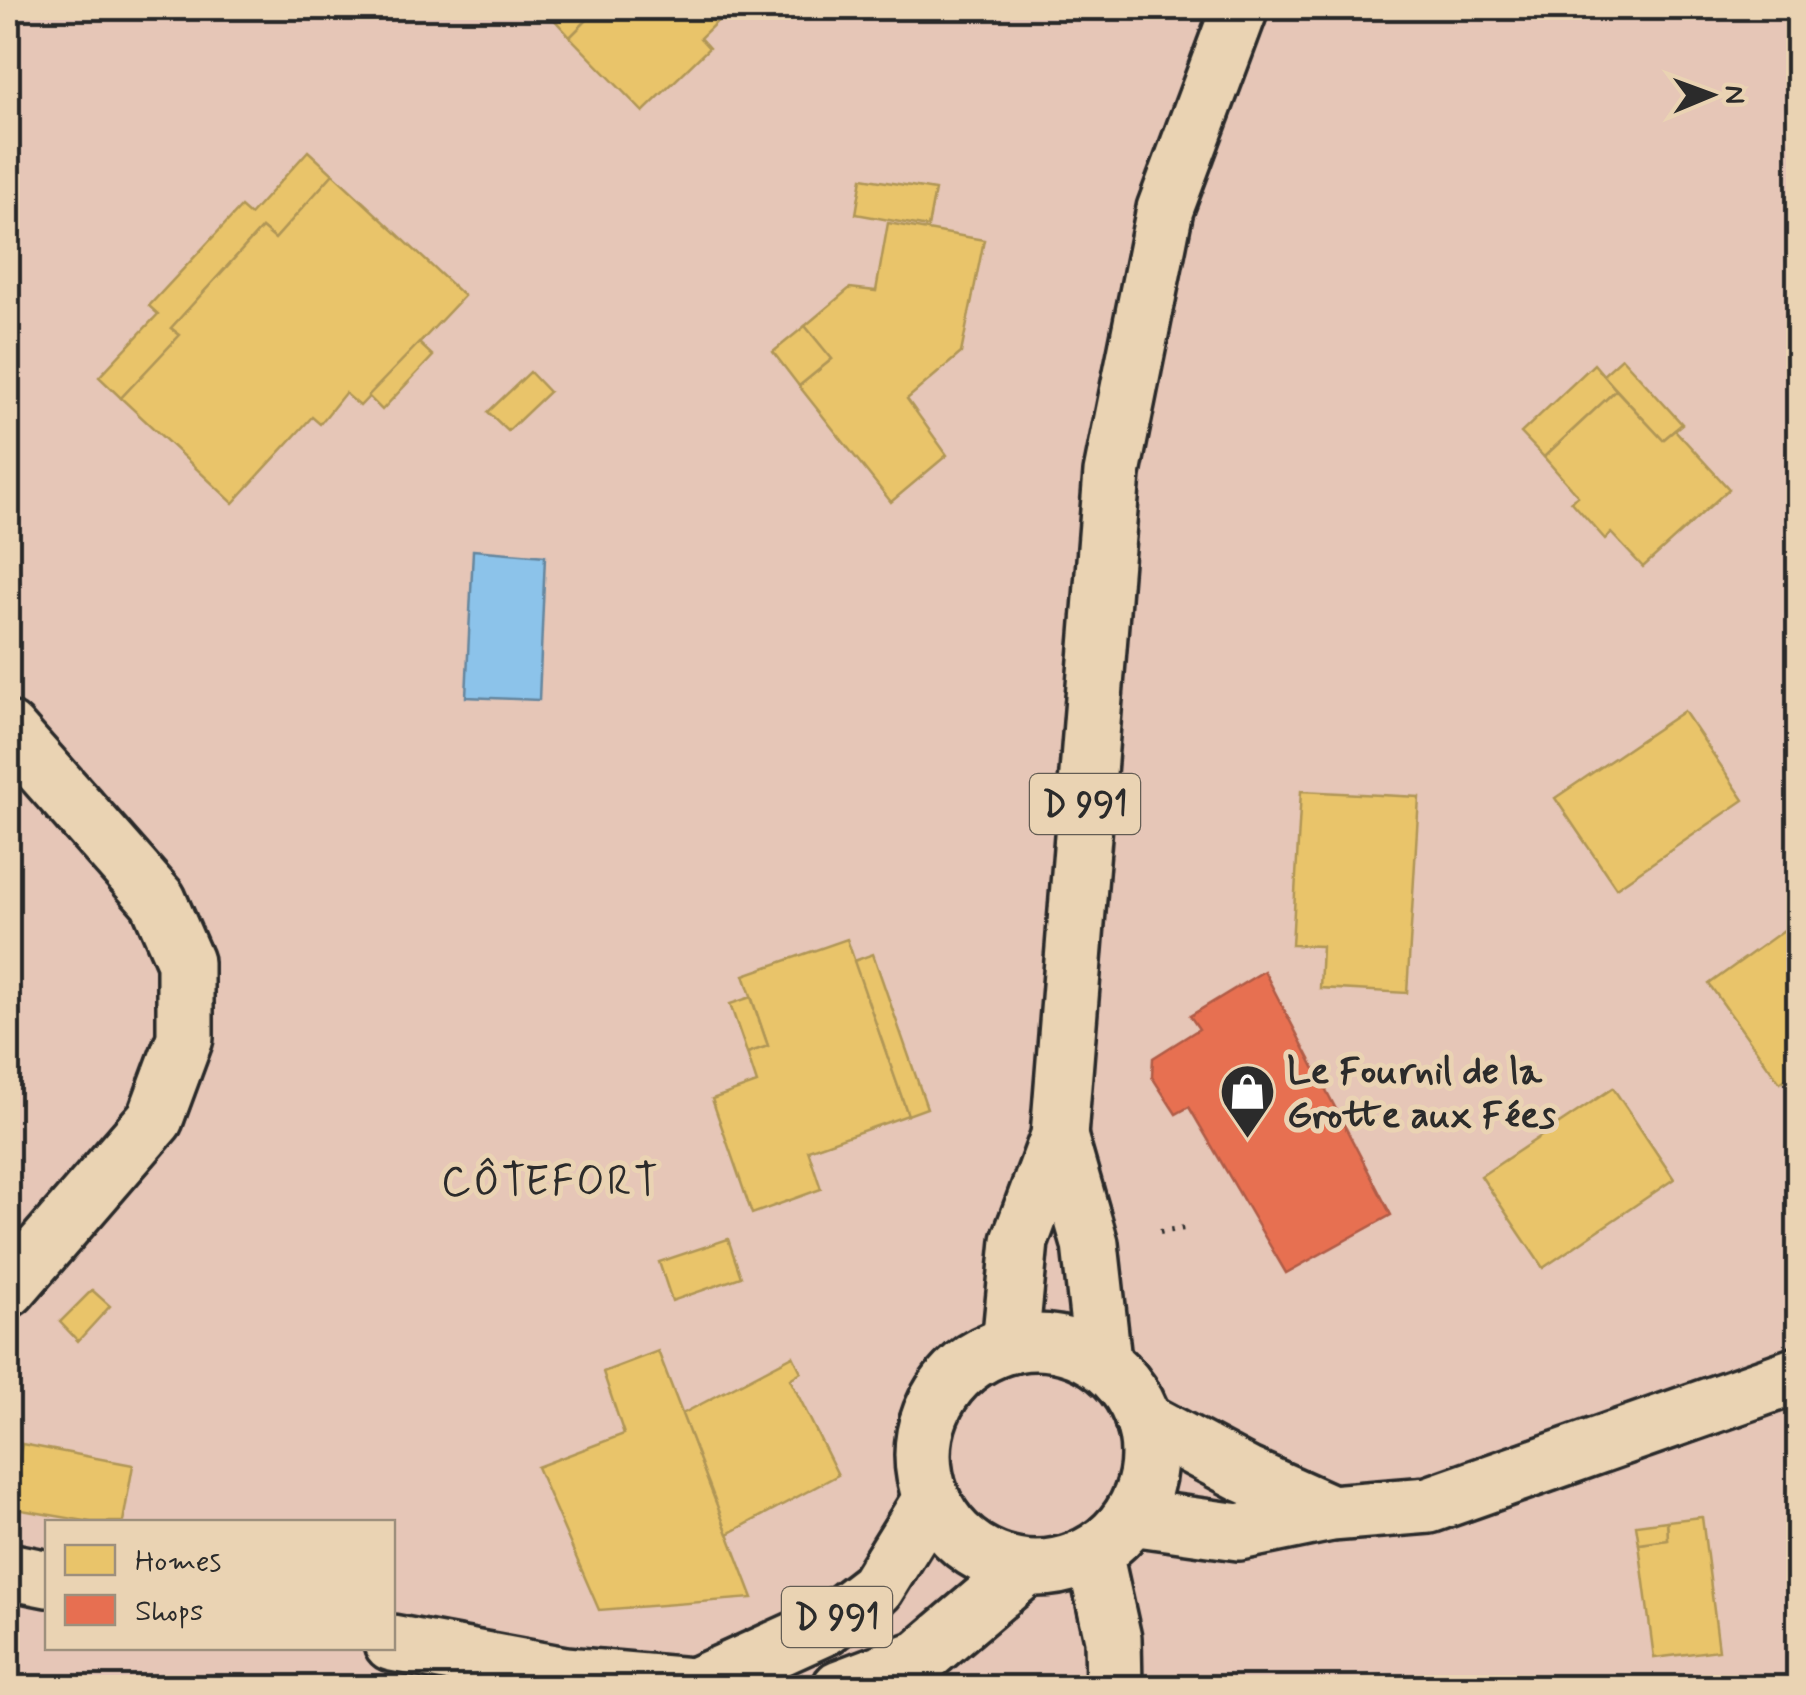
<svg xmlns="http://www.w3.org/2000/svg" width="1806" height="1695" font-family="Mynerve,sans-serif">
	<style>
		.water { fill: #8cc3ea; stroke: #65869e; stroke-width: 2.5 }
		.homes { fill: #e9c46a; stroke: #b09657; stroke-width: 2.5 }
		.shops { fill: #e76f51; stroke: #af5b46; stroke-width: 2.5 }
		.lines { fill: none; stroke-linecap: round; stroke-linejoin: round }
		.minor-casing { stroke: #2b2b2b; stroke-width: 62 }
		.tertiary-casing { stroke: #2b2b2b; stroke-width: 62 }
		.primary-casing { stroke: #2b2b2b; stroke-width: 62 }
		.path { stroke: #2b2b2b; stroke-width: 6; stroke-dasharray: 2.5 8; stroke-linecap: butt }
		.minor { stroke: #ead3b3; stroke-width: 55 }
		.tertiary { stroke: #ead3b3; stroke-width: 55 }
		.primary { stroke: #ead3b3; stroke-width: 55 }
		.labels { text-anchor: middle; stroke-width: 10; stroke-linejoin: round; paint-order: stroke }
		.shield { fill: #ead3b3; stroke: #645d54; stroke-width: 2.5 }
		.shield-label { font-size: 35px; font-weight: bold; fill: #2b2b2b }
		.poi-label { font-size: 38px; font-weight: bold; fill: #2b2b2b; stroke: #ead3b3; text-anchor: start }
		.quarter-label { font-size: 42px; letter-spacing: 2.5px; fill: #2b2b2b; stroke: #ead3b3 }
	</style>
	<rect width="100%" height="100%" fill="#e6c6b7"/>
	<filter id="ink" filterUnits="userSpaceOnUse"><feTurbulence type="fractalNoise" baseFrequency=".01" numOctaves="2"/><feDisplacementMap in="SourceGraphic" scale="20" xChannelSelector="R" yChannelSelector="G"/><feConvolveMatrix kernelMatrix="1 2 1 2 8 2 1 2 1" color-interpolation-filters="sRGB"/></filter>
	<g filter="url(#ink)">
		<polygon class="water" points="473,550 545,556 539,700 466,697"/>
		<g class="homes">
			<polygon points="562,8 599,8 570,37 552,17"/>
			<polygon points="599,8 731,8 700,38 709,48 643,112 570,37"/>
			<polygon points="308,151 333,174 275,239 262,228 171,328 180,335 121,398 99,377 158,314 149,306 241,207 250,215"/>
			<polygon points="333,174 464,296 360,406 345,393 320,424 312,417 233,503 121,398 180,335 171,328 262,228 275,239"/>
			<polygon points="862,178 935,190 928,227 856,214"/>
			<polygon points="888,223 984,240 961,353 907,399 947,455 891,502 799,386 832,359 805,326 850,288 876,291"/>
			<polygon points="805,326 832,359 799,386 773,352"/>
			<polygon points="419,343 433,356 382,410 368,396"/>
			<polygon points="1622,358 1682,424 1663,440 1603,375"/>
			<polygon points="1594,364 1616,390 1544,457 1521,433"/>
			<polygon points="530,372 549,392 508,431 488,412"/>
			<polygon points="1616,390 1663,440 1675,430 1729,489 1643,567 1611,533 1605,539 1571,501 1578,496 1544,457"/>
			<polygon points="1684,711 1744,800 1616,888 1555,798"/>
			<polygon points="1301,791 1419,797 1407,993 1320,988 1322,946 1292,945"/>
			<polygon points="1798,920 1798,1070 1780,1083 1709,984"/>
			<polygon points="847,939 908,1115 808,1150 821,1189 752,1214 712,1099 757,1083 747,1053 768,1046 744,975"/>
			<polygon points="873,954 927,1108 908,1115 854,961"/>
			<polygon points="751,997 768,1046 747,1053 730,1004"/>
			<polygon points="1613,1088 1674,1179 1543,1268 1481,1176"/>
			<polygon points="728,1239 741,1277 672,1301 659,1262"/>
			<polygon points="92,1290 110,1306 78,1341 60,1322"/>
			<polygon points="658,1351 753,1598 599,1610 537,1467 624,1434 603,1372"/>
			<polygon points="793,1356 801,1372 790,1379 838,1475 728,1534 682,1414"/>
			<polygon points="22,1444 133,1465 123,1522 91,1522 10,1508"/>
			<polygon points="8,1463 19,1465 10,1508 8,1508"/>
			<polygon points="1702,1517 1719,1650 1654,1658 1639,1544 1668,1540 1667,1521"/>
			<polygon points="1667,1521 1668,1540 1639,1544 1636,1525"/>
		</g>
		<polygon class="shops" points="1264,971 1391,1215 1286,1273 1189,1107 1176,1114 1152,1077 1153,1058 1199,1029 1190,1016"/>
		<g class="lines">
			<defs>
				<g id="minor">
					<polyline points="8,730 158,900 185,962 185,1038 155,1119 8,1289"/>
					<polyline points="1094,1553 1113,1639 1114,1688"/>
				</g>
				<g id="tertiary">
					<polyline points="1143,1420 1246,1475 1331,1513"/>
					<polyline points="1131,1517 1239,1532 1331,1513 1429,1505 1798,1375"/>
				</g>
				<g id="primary">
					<polyline points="1059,1136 1090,1244 1103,1361"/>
					<circle cx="1036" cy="1455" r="113"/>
					<polyline points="1010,1345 1020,1241 1059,1136 1112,473 1165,209 1240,8"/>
					<polyline points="8,1571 48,1579"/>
					<polyline points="392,1643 565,1675 714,1688"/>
					<polyline points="699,1684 825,1627 876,1588 931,1499"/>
					<polyline points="840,1688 920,1658 1026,1568"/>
				</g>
			</defs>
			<use href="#minor" class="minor-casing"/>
			<use href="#tertiary" class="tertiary-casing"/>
			<use href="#primary" class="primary-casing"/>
			<polyline class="path" points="1160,1232 1191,1227"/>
			<use href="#minor" class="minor"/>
			<use href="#tertiary" class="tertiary"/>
			<use href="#primary" class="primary"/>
		</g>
	</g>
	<defs>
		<symbol id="shop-pin" viewBox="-11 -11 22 30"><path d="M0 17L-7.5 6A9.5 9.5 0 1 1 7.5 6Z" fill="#2b2b2b" stroke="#ead3b3"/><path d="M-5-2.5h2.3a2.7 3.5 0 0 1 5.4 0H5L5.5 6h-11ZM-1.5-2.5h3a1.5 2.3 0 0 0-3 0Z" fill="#fff"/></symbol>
	</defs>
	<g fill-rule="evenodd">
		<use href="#shop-pin" x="1216" y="1060" width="63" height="86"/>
	</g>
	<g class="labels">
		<g class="shield">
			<rect x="1030" y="774" width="110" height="60" rx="8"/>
			<rect x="782" y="1587" width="110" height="60" rx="8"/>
		</g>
		<g class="shield-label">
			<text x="1085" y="816">D 991</text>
			<text x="837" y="1629">D 991</text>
		</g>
		<g class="poi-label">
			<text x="1287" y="1083">Le Fournil de la<tspan x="1287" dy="44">Grotte aux Fées</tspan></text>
		</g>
		<g class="quarter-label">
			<text x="551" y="1195">CÔTEFORT</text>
		</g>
	</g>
	<rect width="1806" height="1695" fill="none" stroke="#ead3b3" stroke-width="40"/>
	<rect x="20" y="20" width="1766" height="1655" fill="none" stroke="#2b2b2b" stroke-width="4" filter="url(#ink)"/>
	<rect x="45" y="1520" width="350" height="130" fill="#ead3b3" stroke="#9e907d" stroke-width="2.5"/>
	<rect x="65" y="1545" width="50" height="30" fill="#e9c46a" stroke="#9e907d" stroke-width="2.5"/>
	<text x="135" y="1570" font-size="30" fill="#2b2b2b">Homes</text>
	<rect x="65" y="1595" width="50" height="30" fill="#e76f51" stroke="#9e907d" stroke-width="2.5"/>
	<text x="135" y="1620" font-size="30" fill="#2b2b2b">Shops</text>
	<g transform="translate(1711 95) rotate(89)" stroke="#ead3b3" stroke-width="8" paint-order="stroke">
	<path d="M0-8L18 38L0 25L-18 38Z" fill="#2b2b2b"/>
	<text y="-15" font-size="28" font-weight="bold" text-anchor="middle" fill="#2b2b2b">N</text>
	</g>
</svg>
